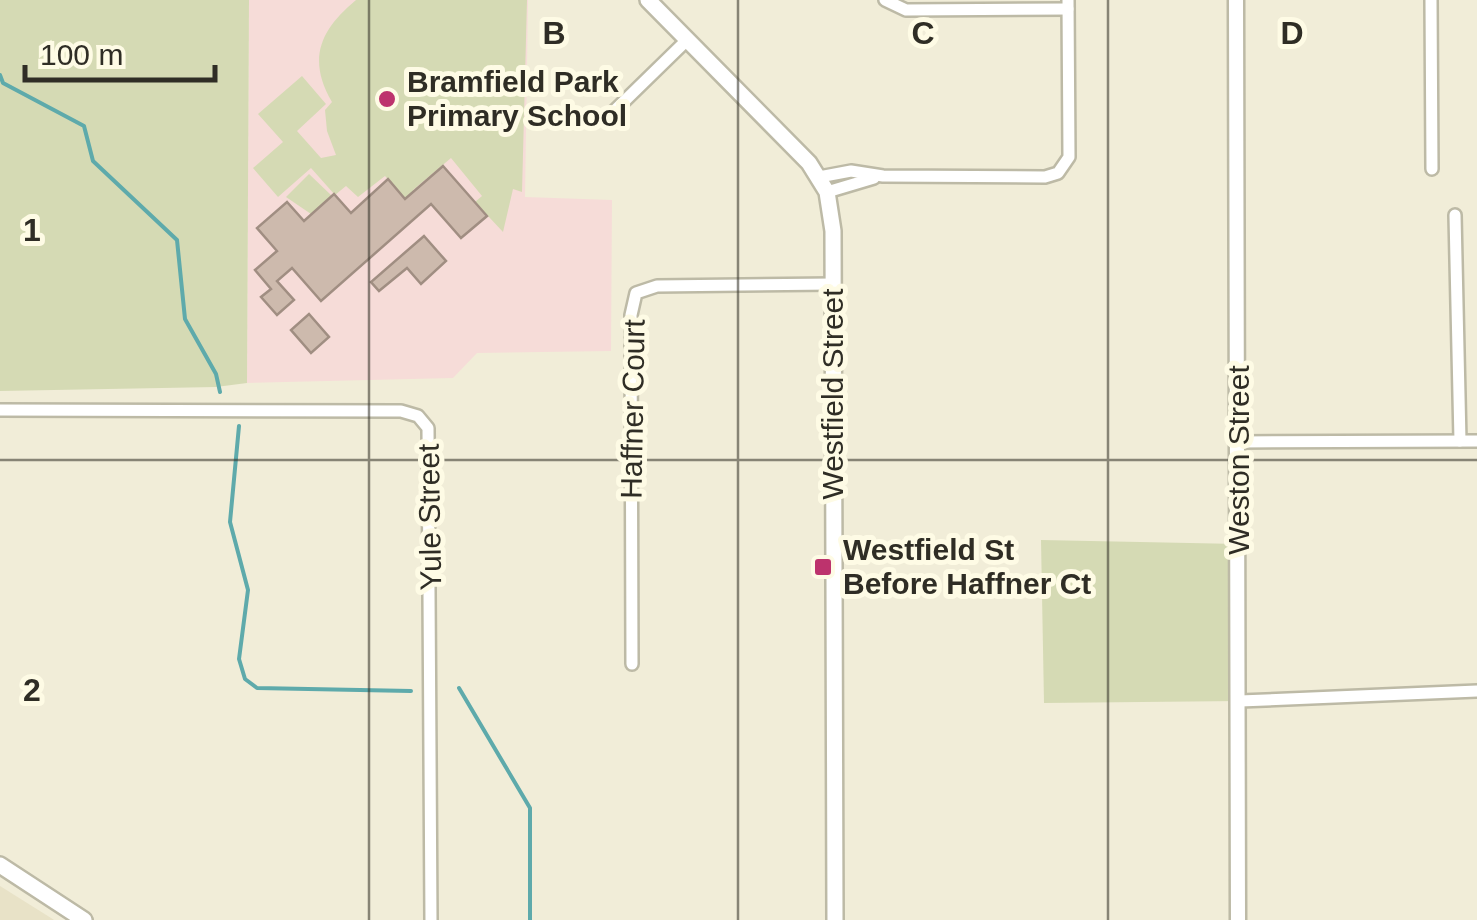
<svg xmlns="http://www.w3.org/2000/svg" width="1477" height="920" font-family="Helvetica,sans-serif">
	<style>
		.built { fill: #e8e2c7 }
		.education { fill: #f6dcd8 }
		.green { fill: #d5dab4 }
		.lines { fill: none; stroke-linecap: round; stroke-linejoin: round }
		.stream { stroke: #5eaaab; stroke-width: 4 }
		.building { fill: #cdbaad; stroke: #a08e82; stroke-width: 2.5 }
		.minor-casing { stroke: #bdbaa6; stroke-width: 16 }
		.tertiary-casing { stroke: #bdbaa6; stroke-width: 19 }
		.secondary-casing { stroke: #bdbaa6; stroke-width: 20 }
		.minor { stroke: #fff; stroke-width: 11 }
		.tertiary { stroke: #fff; stroke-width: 14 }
		.secondary { stroke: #fff; stroke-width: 15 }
		.grid { fill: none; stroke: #2f2d25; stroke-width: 2.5; stroke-opacity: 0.55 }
		.poi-dot { fill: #bd336d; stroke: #fefbe5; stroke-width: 4 }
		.labels { text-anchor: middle; stroke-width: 10; stroke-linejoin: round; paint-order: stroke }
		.poi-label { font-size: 30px; font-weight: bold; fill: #2f2d25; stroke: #fefbe5; text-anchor: start }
		.street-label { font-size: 30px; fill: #2f2d25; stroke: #fefbe5 }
		.grid-label { font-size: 32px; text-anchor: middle; font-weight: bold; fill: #2f2d25; stroke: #fefbe5; stroke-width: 10; stroke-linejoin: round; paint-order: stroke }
	</style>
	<rect width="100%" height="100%" fill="#f1edd8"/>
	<polygon class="built" points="0,886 51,918 54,920 0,920"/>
	<polygon class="education" points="249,0 528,0 525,197 612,200 611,351 477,353 453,378 247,383"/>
	<g class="green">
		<polygon points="0,0 249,0 247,383 216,387 0,391"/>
		<path d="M356,0H527L522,192L513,189L503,232L475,202L482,196L451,158L413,190L421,200L413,207L385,176L358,197L346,186L335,195L311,168L278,197L253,168L283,142L258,114L302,76L326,104L297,131L321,158L336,155L327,131L325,110L332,102C307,59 320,30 356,0Z"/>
		<polygon points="309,174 332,196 311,214 286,197"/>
		<polygon points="1041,540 1239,544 1240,701 1044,703"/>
	</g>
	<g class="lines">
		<g class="stream">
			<polyline points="0,75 3,83 84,126 93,161 177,240 185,319 216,374 220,392"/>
			<polyline points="239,426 230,522 248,590 239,659 245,679 257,688 411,691"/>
			<polyline points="459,688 530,808 530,920"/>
		</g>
	</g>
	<g class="building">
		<polygon points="443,166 487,216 461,238 431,204 321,301 292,268 277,281 294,300 277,315 261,297 271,289 255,270 277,251 257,228 287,202 304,221 334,194 351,213 388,179 405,199"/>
		<polygon points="424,236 446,261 421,284 407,268 379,291 371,282"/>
		<polygon points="309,314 329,337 311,353 291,330"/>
	</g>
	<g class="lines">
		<defs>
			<g id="minor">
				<polyline points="885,0 906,10 1068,9"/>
				<polyline points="1431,0 1432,169"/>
				<polyline points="606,119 687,40"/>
				<polyline points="819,177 851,171 883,176 1045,177 1058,173 1069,157 1068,0"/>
				<polyline points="827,192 874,178"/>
				<polyline points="1455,215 1460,441"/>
				<polyline points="0,410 401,411 418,416 428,428 431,920"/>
				<polyline points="1239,442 1477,441"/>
				<polyline points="632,664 631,315 636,293 657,286 833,284"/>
				<polyline points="1240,701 1477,691"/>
			</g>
			<polyline id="tertiary" points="1236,0 1238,920"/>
			<g id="secondary">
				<polyline points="648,0 809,163 827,192 833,231 835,920"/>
				<polyline points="0,865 84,920"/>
			</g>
		</defs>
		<use href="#minor" class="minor-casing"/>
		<use href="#tertiary" class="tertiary-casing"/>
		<use href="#secondary" class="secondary-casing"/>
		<use href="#minor" class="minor"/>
		<use href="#tertiary" class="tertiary"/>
		<use href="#secondary" class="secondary"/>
	</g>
	<path class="grid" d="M369,0V920M738,0V920M1108,0V920M0,460H1477"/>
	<g class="poi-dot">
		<circle cx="387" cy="99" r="10"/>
		<rect x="813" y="557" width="20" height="20" rx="5"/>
	</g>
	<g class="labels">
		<g class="poi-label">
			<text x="407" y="92">Bramfield Park<tspan x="407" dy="34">Primary School</tspan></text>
			<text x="843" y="560">Westfield St<tspan x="843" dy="34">Before Haffner Ct</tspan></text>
		</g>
		<g class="street-label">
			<text transform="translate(833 394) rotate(-90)" y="10">Westfield Street</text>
			<text transform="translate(633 409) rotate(-89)" y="10">Haffner Court</text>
			<text transform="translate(1239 460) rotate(-90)" y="10">Weston Street</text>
			<text transform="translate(430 517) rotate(-91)" y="10">Yule Street</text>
		</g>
	</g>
	<g class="grid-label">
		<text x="554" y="44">B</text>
		<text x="923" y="44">C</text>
		<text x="1292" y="44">D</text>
		<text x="32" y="241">1</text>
		<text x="32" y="701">2</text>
	</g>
	<path d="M25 65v15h190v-15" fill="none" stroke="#2f2d25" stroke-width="5"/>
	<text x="40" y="65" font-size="30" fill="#2f2d25" stroke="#fefbe5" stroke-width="8" paint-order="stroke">100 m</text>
</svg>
